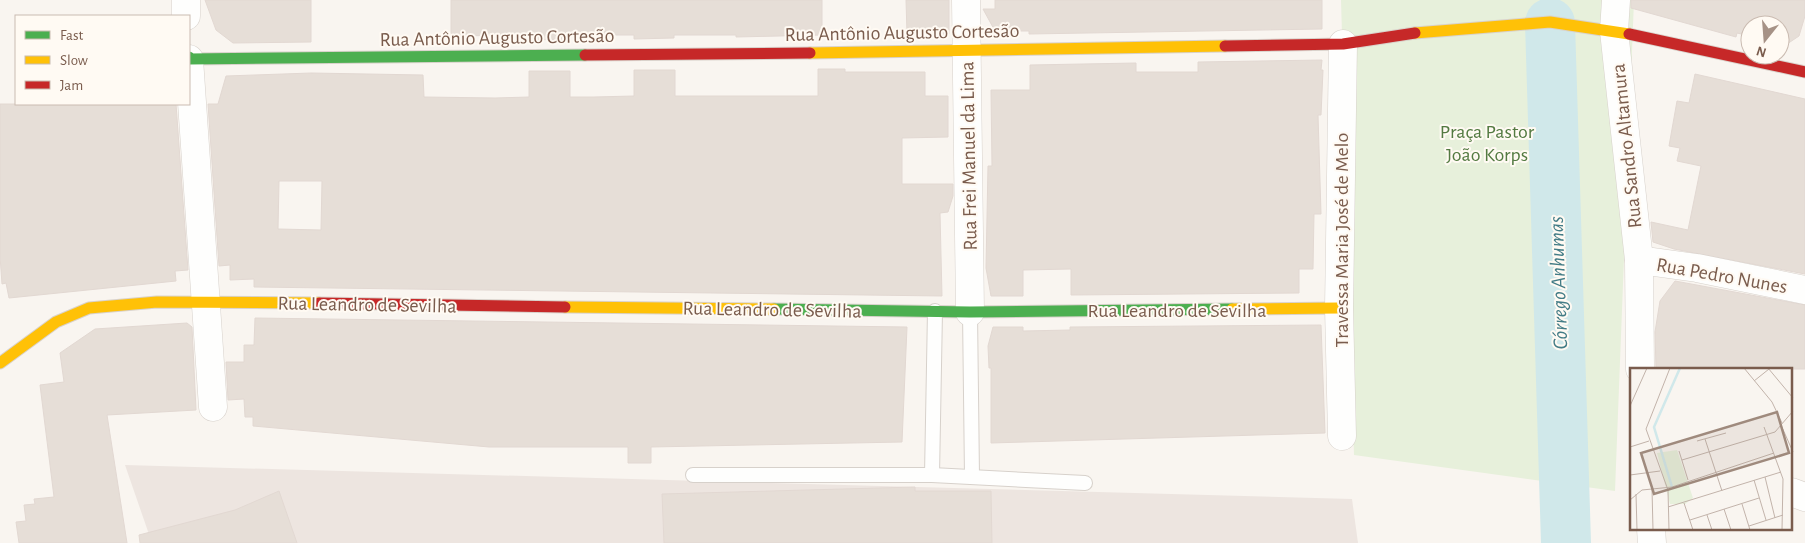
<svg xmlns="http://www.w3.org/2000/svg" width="1805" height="543" font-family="'Alegreya Sans',sans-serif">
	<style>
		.industrial { fill: #ede5e0 }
		.green { fill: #e7f0db }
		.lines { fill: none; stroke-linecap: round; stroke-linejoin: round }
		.river { stroke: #d0e8ea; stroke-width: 50 }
		.building { fill: #e6ded7; stroke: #e2d8d2; fill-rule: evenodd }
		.lane-casing { stroke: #d7d1cb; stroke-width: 16 }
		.street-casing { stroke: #d7d1cb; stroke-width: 29 }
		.fast-casing { stroke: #d9d2cb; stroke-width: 13 }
		.slow-casing { stroke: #d9d2cb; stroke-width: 13 }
		.jam-casing { stroke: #d9d2cb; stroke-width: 13 }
		.lane { stroke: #fefefd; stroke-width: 14 }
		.street { stroke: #fefefd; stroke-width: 28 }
		.fast { stroke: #4caf50; stroke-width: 11 }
		.slow { stroke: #ffc107; stroke-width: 11 }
		.jam { stroke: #c62828; stroke-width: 11 }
		.labels { text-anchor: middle; stroke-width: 4; stroke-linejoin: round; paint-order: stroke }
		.street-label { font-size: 20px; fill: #7a5c4d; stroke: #fffaf3 }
		.park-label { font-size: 20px; fill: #537a41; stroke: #fffaf3 }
		.water-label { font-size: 21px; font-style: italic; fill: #437c86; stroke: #fffaf3 }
		.inset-river { fill: none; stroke: #d0e8ea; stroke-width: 2.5 }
		.inset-road { fill: none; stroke: #c2b3aa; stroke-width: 1 }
		.view { fill: #9f8a7d; fill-opacity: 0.15; stroke: #9f8a7d; stroke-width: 2.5 }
		.inset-edge { fill: none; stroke: #7a5c4d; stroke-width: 2.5 }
	</style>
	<rect width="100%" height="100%" fill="#f9f5f0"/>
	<polygon class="industrial" points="125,465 1352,499 1358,543 152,543"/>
	<polygon class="green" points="1341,0 1634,0 1615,491 1354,455"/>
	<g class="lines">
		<polyline class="river" points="1550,23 1566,543"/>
	</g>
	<g class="building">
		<polygon points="205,0 311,0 311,42 233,43 216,30"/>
		<polygon points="451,0 822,0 822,35 736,37 736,35 674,35 674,38 634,39 634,35 570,35 570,39 529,40 529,35 451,36"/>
		<polygon points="906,0 949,0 949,34 907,34"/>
		<polygon points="995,0 1322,0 1322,29 1029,34 1029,31 995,31 983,9 995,9"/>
		<polygon points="1631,0 1805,0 1805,16 1799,36 1787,44 1780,42 1780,25 1750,25 1750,36 1737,33 1736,37 1631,8"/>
		<polygon points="1322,60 1321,70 1323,70 1321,115 1318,115 1321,214 1314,214 1313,269 1299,269 1299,293 1071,295 1071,269 1023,270 1023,296 991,296 986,268 988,166 992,166 991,90 1030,90 1030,65 1136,63 1136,72 1198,72 1198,62"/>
		<path d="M818,69H845V72H925V96H948V137L902,138V184H953V196L948,212L940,213L942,296L254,287V279L230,280V265L219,266L208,104H218L226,76L311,73L423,75L424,97L495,98L529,97V71H570V97H594L634,96V70H675V96H818ZM279,181H322L321,230L278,229Z"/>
		<polygon points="1695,74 1805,99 1805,274 1674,249 1653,242 1651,222 1688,230 1701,166 1677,161 1680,148 1669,146 1677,101 1689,103"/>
		<polygon points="0,104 176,104 188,270 175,271 176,281 9,298 6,283 2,284 0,256"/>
		<polygon points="1675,281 1805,305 1805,369 1656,369 1655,332 1660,301"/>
		<polygon points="255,318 907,327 902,442 651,447 651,463 628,463 628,447 489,447 253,426 253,417 245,417 244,399 228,400 226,362 244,362 244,345 254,345"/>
		<polygon points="187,323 192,327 196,410 107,415 127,543 19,543 16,522 26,521 24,505 35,504 34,499 54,497 40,385 64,382 60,353 95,329"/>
		<polygon points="1321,325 1325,433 991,443 991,368 989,368 988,346 993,327 1023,327 1023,331 1070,330 1070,327"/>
		<polygon points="915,487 915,491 991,491 992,543 664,543 662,494"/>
		<polygon points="279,491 297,543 140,543 139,535 235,510"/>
	</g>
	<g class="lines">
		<defs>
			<g id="lane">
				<polyline points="970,312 972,477"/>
				<polyline points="693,475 932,475 1085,483"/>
				<polyline points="932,475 935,311"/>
			</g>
			<g id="street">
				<polyline points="186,0 186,16"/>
				<polyline points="966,0 970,312"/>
				<polyline points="1616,0 1614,31 1639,260 1640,369"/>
				<polyline points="189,59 213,407"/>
				<polyline points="1639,260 1697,268 1805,290"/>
				<polyline points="1342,436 1339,308 1343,44"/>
				<polyline points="1791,492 1805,497"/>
				<polyline points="1651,529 1652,543"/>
			</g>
			<g id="fast">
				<polyline points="189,57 189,59 585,55"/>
				<polyline points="774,309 970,312 1232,309"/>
			</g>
			<g id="slow">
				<polyline points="1415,33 1550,22 1629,34"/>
				<polyline points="810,53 1225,46"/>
				<polyline points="565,307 774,309"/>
				<polyline points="1232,309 1339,308"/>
				<polyline points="0,363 56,322 89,308 157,302 319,303"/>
			</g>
			<g id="jam">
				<polyline points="1629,34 1805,72"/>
				<polyline points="1225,46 1343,44 1415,33"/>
				<polyline points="585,55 810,53"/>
				<polyline points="319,303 565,307"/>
			</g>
		</defs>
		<use href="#lane" class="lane-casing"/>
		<use href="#street" class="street-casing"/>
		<use href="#fast" class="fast-casing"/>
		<use href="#slow" class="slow-casing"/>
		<use href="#jam" class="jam-casing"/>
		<use href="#lane" class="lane"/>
		<use href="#street" class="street"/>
		<use href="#fast" class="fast"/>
		<use href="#slow" class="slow"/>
		<use href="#jam" class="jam"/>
	</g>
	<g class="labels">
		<g class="street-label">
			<text transform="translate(902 32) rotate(-1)" y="7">Rua Antônio Augusto Cortesão</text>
			<text transform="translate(497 37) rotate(-1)" y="7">Rua Antônio Augusto Cortesão</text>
			<text transform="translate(1626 146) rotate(-96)" y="7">Rua Sandro Altamura</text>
			<text transform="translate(968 156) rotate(-91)" y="7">Rua Frei Manuel da Lima</text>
			<text transform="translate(1341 240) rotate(-90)" y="7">Travessa Maria José de Melo</text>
			<text transform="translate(1722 275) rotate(10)" y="7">Rua Pedro Nunes</text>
			<text transform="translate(367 304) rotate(1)" y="7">Rua Leandro de Sevilha</text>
			<text transform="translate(772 309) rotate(1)" y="7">Rua Leandro de Sevilha</text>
			<text x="1177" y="317">Rua Leandro de Sevilha</text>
		</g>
		<g class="park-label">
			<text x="1487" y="138">Praça Pastor<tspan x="1487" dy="23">João Korps</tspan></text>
		</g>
		<g class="water-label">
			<text transform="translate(1558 283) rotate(-92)" y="7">Córrego Anhumas</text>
		</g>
	</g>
	<g transform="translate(1630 368)">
		<rect width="162" height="162" fill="#f9f5f0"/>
		<path d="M47,82L63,130L55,136H40L27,85Z" fill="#e7f0db"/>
		<path class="inset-river" d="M42,119L24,59L50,0"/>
		<path class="inset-road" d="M114,0L142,34L152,55M138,0L163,30M124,13L139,1M0,38L17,0M151,57L163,84M134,59L153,111L152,162M75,71L92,123M67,73L96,65M0,79L19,73M49,83L58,112M52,92L145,64L163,43M0,107L30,103M135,109L145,150M124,112L136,152M22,121L23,162M6,126L7,162M0,132L12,122L42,119L144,85M54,135L63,162M112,136L120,162M38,139L151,104M94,141L101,162M77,147L82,162M60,152L129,130M119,158L153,147M39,162L38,122L16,61L40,0"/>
		<path class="view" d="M147,44L159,85L24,126L11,85Z"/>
		<rect width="162" height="162" class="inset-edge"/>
	</g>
	<rect x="15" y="15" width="175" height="90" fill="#fffaf3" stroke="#cabbb1"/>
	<rect x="25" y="31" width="25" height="8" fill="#4caf50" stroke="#cabbb1"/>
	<text x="60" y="40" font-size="15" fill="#7a5c4d">Fast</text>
	<rect x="25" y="56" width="25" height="8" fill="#ffc107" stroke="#cabbb1"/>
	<text x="60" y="65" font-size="15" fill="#7a5c4d">Slow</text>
	<rect x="25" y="81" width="25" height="8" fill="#c62828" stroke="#cabbb1"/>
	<text x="60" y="90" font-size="15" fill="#7a5c4d">Jam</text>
	<g transform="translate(1765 40) rotate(197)"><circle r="24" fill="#fffaf3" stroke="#cabbb1"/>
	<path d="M0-4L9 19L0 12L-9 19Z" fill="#a69286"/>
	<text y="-8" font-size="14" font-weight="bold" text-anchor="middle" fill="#7a5c4d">N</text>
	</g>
</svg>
